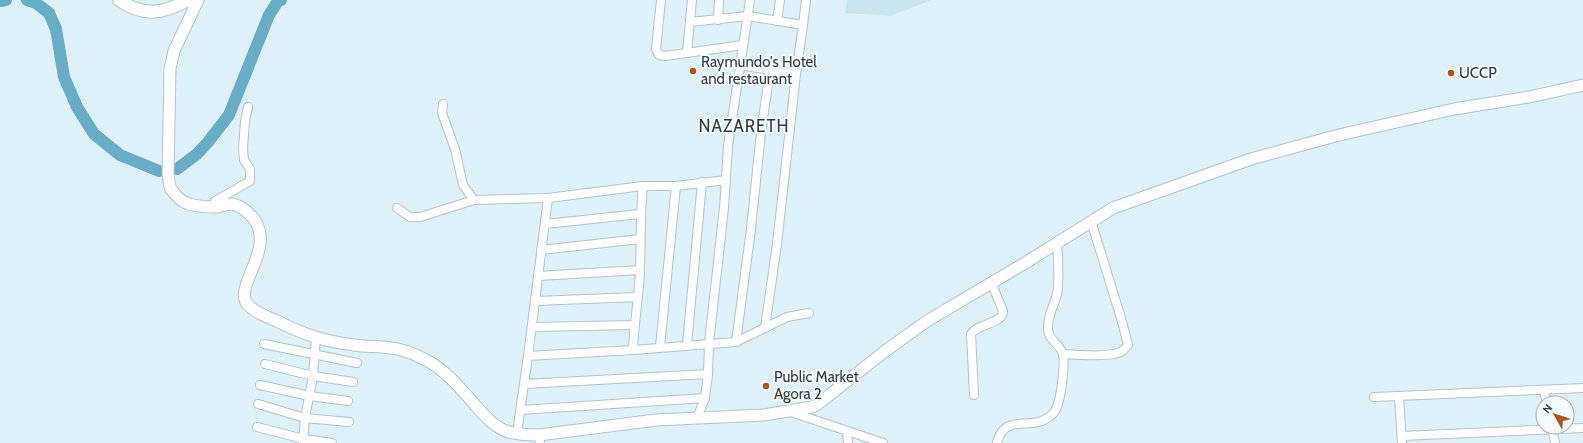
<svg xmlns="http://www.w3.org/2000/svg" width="1583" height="443" font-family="Cabin,sans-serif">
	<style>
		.built { fill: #cae5ef }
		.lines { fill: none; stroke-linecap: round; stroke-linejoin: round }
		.river { stroke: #66adc5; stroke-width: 12 }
		.street-casing { stroke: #b1c4cb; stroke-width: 10 }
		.secondary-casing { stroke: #b1c4cb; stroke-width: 13 }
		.primary-casing { stroke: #b1c4cb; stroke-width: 14 }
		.street { stroke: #fff; stroke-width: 8 }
		.secondary { stroke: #fff; stroke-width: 11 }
		.primary { stroke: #fff; stroke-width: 12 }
		.poi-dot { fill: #b45410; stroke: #f4fcff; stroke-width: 1.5 }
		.labels { text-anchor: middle; stroke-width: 4; stroke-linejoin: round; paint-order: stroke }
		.poi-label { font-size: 15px; fill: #343c3f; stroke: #f4fcff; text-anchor: start }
		.quarter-label { font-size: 17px; letter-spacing: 1px; fill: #343c3f; stroke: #f4fcff }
	</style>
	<rect width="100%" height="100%" fill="#def1f8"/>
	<polygon class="built" points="847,0 932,0 890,16 845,13"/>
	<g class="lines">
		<g class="river">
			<polyline points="27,0 36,3 49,13 56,29 64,77 77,107 94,134 120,155 159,171"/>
			<polyline points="0,1 6,0"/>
			<polyline points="177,169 197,154 208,142 229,115 269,15 278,1 281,0"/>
		</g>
		<defs>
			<g id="street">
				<polyline points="661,0 656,49 659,55 665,56 743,45"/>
				<polyline points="718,20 719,0"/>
				<polyline points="777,21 780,0"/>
				<polyline points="690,22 748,16 803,25 796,74"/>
				<polyline points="803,25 806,0"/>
				<polyline points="687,53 692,0"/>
				<polyline points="740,65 796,74 777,244 765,328"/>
				<polyline points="443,104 442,113 455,149 463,185 474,200 548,198"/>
				<polyline points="216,207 215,201 250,181 250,169 244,160 243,148 245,121 248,107"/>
				<polyline points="397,208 410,217 420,217 474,200"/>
				<polyline points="545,224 640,214"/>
				<polyline points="541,250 640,239"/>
				<polyline points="538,276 640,270"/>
				<polyline points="535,301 638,297"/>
				<polyline points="532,327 634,325"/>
				<polyline points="736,342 751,229 761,132 770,71"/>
				<polyline points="264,344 357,363"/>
				<polyline points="687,345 702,182"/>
				<polyline points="660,347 676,186"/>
				<path d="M633,350C634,323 639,297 640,270C641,242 640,214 643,186"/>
				<path d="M1063,354C1076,355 1110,357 1121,352C1124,350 1126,347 1128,345L1121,318L1091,221"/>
				<polyline points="528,356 633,350 736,342 787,317 809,313"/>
				<polyline points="265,364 313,376 353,382"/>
				<polyline points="524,384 708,374"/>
				<polyline points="260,385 310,396 348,401"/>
				<polyline points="1544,391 1547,403"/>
				<path d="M974,395L971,334C978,323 1003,324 1003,311L991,282"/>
				<polyline points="1374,397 1583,388"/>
				<polyline points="1399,397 1402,443"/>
				<polyline points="258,404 305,418 349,422"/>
				<polyline points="521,410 705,398"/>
				<polyline points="788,411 883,443"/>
				<polyline points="697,418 705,398 708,374 709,343 724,208 728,146 750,0"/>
				<polyline points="257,427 304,439 332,443"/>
				<polyline points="1552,427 1555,443"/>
				<polyline points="847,431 848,443"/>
				<polyline points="517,433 528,356 548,198 643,186 676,186 726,180"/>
				<polyline points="539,435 540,443"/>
				<polyline points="1402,436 1583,428"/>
				<polyline points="303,443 305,418 313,376 316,338"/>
				<path d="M997,443C1005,409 1036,436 1055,411C1061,402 1065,365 1063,354C1060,344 1048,340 1048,329C1047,316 1054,306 1057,294C1060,278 1058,259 1057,242"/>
			</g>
			<path id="secondary" d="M198,0L174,51L170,69L168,174C169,179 169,185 171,189C174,193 180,200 184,202C192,206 208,207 217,207C222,206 227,204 232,204C240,205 249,213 254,219C276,250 232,287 248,305C256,313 267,317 277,321C305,335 323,341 354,345C366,347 379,346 391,348C402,349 412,353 422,358C444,368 460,388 476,406C485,416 495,428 509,432C519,435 529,435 539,435L656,420L764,415L812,407L818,404L884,352L927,321L1025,263L1113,208L1251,159L1339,135L1454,109L1529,97L1583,85"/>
			<path id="primary" d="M119,0C144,17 163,14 188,0"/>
		</defs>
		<use href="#street" class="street-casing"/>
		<use href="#secondary" class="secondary-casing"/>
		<use href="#primary" class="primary-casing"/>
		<use href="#street" class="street"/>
		<use href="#secondary" class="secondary"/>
		<use href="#primary" class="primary"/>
	</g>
	<g class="poi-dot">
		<circle cx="693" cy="71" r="4"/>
		<circle cx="1451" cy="73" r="4"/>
		<circle cx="766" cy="386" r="4"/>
	</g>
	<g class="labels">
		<g class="poi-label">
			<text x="701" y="67">Raymundo's Hotel<tspan x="701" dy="17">and restaurant</tspan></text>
			<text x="1459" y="78">UCCP</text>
			<text x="774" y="382">Public Market<tspan x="774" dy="17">Agora 2</tspan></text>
		</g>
		<g class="quarter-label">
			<text x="744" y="132">NAZARETH</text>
		</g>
	</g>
	<g transform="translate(1555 415) rotate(309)"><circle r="19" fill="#f4fcff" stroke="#a7afb2"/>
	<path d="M0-3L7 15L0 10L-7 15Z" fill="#b45410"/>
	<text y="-6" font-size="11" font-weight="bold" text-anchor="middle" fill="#343c3f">N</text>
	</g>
</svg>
